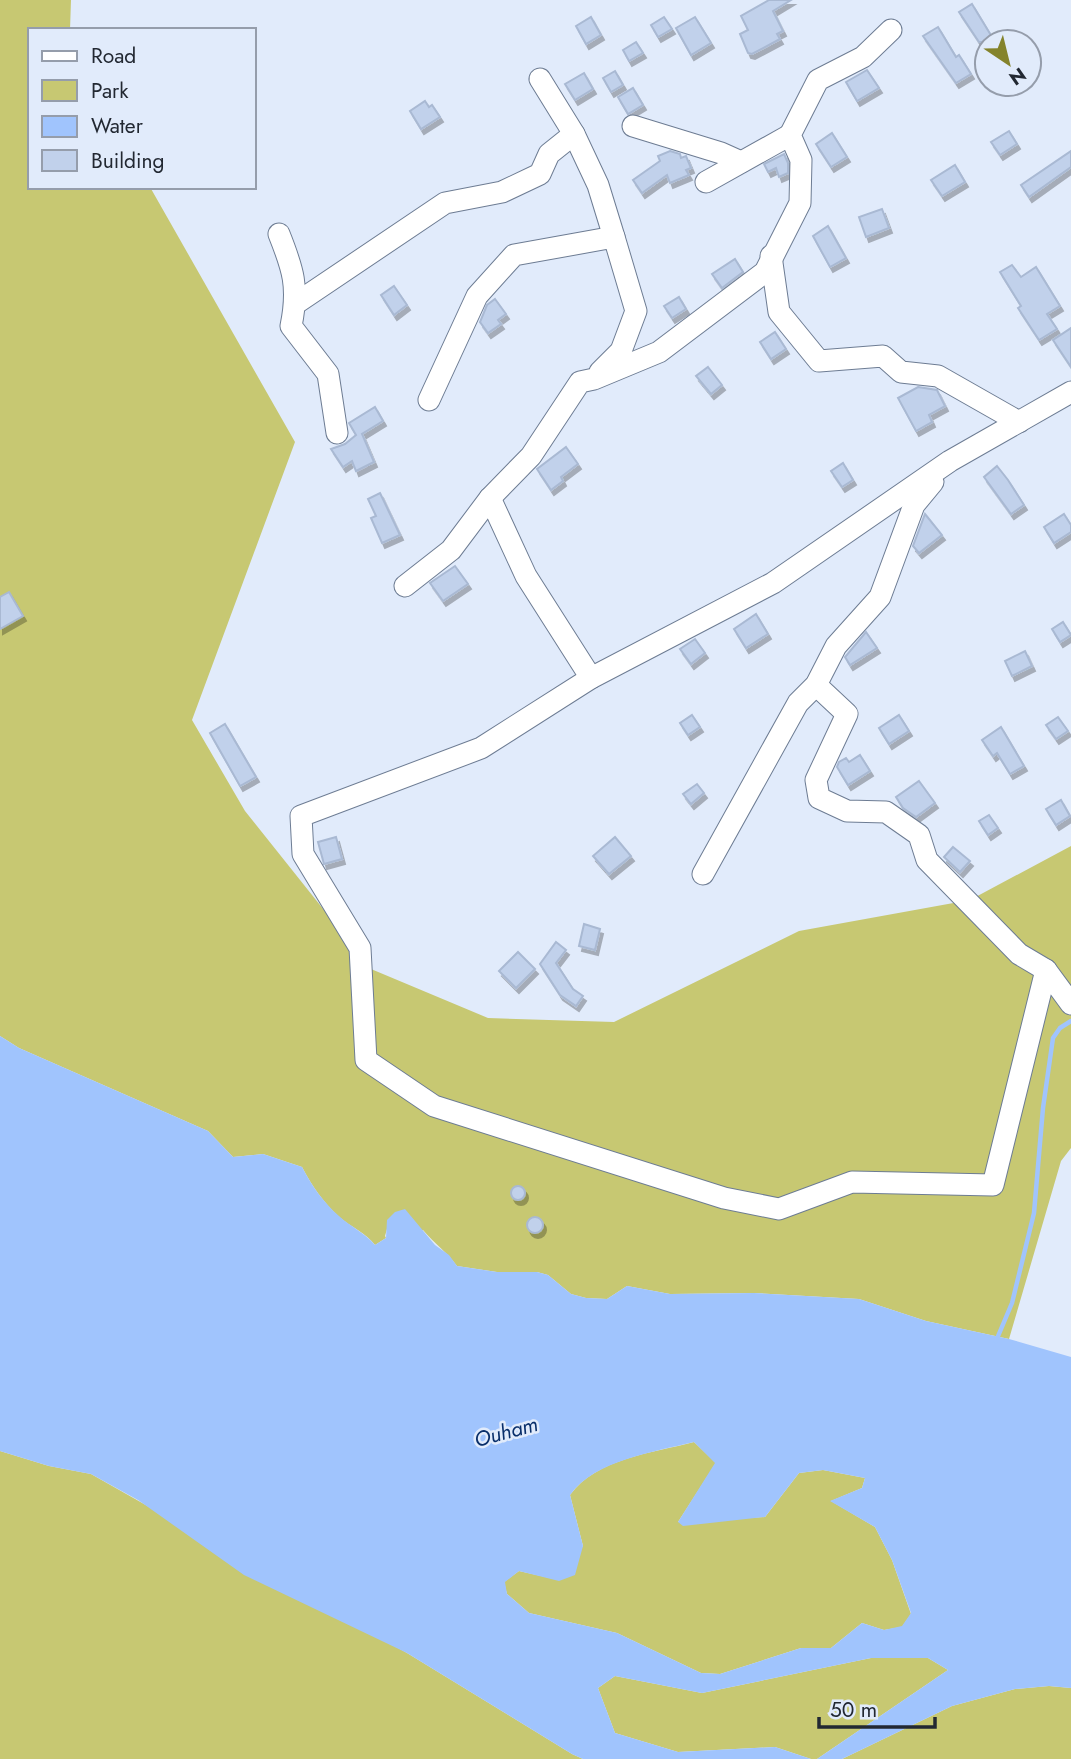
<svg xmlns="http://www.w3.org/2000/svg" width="1071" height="1759" font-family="Jost,sans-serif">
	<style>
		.green { fill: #c7c872 }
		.water { fill: #a0c4fd; fill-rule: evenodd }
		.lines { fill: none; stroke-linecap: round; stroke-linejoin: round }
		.stream { stroke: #a0c4fd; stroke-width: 4.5 }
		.building { fill: #c1d1eb; stroke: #a9b9d3; stroke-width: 2; filter: url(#shadow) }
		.minor-casing { stroke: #6d7c93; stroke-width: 23 }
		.minor { stroke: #fff; stroke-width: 21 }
		.labels { text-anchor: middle; stroke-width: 5; stroke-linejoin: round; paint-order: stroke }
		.water-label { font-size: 21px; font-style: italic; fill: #092f6b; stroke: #e1ebfb }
	</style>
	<defs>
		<filter id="shadow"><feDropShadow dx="3" dy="5" stdDeviation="0" flood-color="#0004"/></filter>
	</defs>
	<rect width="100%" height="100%" fill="#e1ebfb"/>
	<g class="green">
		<path d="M0,0H71L70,30H30V187H150L295,442L192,720L245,811L371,969L488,1018L614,1022L799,931L970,900L1071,846V1148L1061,1161L1009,1339L926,1321L859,1299L754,1293L670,1294L627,1286L607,1299L586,1298L571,1294L548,1275L537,1272H497L457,1266C447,1252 434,1243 423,1230L387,1229L385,1236L386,1238L375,1245C366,1233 351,1227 339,1217C323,1202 312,1186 302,1167L263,1154L233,1157L208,1131L19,1048L0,1036Z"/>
		<path d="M694,1442L716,1463L678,1522L765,1517L799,1473L823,1470L865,1478L862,1488L831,1501L875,1527L892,1560L911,1614L902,1627L884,1630L862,1623L831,1648H801L720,1674L701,1673L617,1633L529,1613L507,1594L504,1582L519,1571L559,1580L583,1546L570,1495C597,1458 653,1453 694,1442Z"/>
		<polygon points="0,1451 49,1466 91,1474 407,1653 572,1754 583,1759 0,1759"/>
		<polygon points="871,1658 928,1658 948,1670 817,1759 811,1759 775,1747 678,1752 615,1733 598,1688 615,1676 702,1693"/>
		<polygon points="1049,1686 1071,1688 1071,1759 842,1759 952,1706 1015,1689"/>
	</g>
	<path class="water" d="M0,1036L19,1048L208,1131L233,1157L263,1154L302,1167C312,1186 323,1202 339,1216C351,1227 365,1233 375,1245L386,1238L387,1220L395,1212L405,1209L435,1245L449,1255L457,1266L497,1272H537L548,1275L571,1294L586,1298L607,1299L627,1286L670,1294L754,1293L859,1299L926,1321L1009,1339L1071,1357V1688L1049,1686L1015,1689L952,1706L842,1759H817L948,1670L928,1658H871L702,1693L615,1676L598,1688L615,1733L678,1752L775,1747L811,1759H583L572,1754L407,1653L244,1575L138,1500L91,1474L49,1466L0,1451ZM694,1442L715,1463L678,1522L683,1526L765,1517L799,1473L823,1470L865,1478L862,1488L830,1501L875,1527L892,1560L911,1613L902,1626L884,1630L862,1623L831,1648H801L720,1674L701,1673L617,1633L529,1613L507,1594L505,1582L519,1571L559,1581L575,1575L583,1546L570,1495C595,1460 654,1452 694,1442Z"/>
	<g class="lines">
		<polyline class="stream" points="996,1341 1012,1303 1034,1213 1043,1108 1053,1038 1060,1028 1071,1021"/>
	</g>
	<g class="building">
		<polygon points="769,0 791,0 773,11 783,31 777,34 780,39 752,54 748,53 740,34 748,30 741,16"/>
		<polygon points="972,4 995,42 979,42 959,12"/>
		<polygon points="591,17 601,35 586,44 576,26"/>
		<polygon points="664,17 672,29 658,37 651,25"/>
		<polygon points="695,17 711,43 691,55 676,28"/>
		<polygon points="938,27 956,57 959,55 971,74 956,83 923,36"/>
		<polygon points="636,42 643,53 629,61 623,50"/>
		<polygon points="867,70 879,88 857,101 846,82"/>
		<polygon points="615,71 623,85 611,92 603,78"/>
		<polygon points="584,73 593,89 575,100 565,84"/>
		<polygon points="633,88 643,105 628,114 618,97"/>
		<polygon points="425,101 429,107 432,105 440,117 421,129 410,111"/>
		<polygon points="1009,131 1017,144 1000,155 991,142"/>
		<polygon points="832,133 847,157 831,167 816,144"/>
		<polygon points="670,151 680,154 681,158 686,156 691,168 686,170 689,175 670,183 667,175 642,193 633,180 660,161 658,156"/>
		<polygon points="1071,151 1071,167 1029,197 1021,185"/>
		<polygon points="784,154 788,163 788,173 779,177 776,168 768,172 764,164"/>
		<polygon points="955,165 965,182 942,196 931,180"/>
		<polygon points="882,209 889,228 866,237 859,217"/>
		<polygon points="828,226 846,258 830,267 813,236"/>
		<polygon points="735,259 743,272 722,288 712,274"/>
		<polygon points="1012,265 1021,277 1036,267 1060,306 1047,314 1057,329 1039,340 1018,308 1021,306 1000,272"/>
		<polygon points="394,286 407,305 394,315 381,295"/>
		<polygon points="679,297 686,309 672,318 664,306"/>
		<polygon points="495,299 506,314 498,320 501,324 488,333 480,322 487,305"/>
		<polygon points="1071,328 1071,367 1053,340"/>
		<polygon points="775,332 786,349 771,359 760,342"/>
		<polygon points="708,367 722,385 711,394 696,376"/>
		<polygon points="918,387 937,390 945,406 929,415 932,422 916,431 898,398"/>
		<polygon points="375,407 383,421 362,434 374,462 356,471 352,461 343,467 331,449 345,444 356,435 349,423"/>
		<polygon points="566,447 578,464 561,477 563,481 551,490 537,469"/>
		<polygon points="843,463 853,480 842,487 831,471"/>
		<polygon points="997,466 1008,480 1024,505 1011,514 984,477"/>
		<polygon points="380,493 400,535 382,543 371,518 376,516 368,499"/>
		<polygon points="925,514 942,535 919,553 913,546"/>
		<polygon points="1064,514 1071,525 1071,532 1054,543 1044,527"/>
		<polygon points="455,566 468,584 443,601 430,583"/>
		<polygon points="9,592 23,616 0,629 0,597"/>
		<polygon points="756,614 768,634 746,648 734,629"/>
		<polygon points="1063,622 1071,635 1060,642 1052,629"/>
		<polygon points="866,632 877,648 850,665 845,657"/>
		<polygon points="695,639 705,653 691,664 680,649"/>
		<polygon points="1025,651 1032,666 1012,676 1005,661"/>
		<polygon points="692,715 700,727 688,735 680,723"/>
		<polygon points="899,715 909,731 889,744 879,728"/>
		<polygon points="1058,717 1068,731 1056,739 1046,725"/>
		<polygon points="225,724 256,777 240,786 210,733"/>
		<polygon points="1001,727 1024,766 1010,774 997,753 993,756 982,740"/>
		<polygon points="860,755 870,771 848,785 837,767 839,762 846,758 849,762"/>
		<polygon points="919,781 935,803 916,817 903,808 896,797"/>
		<polygon points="697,784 704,793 691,804 683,794"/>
		<polygon points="1061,800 1070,816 1056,825 1046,809"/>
		<polygon points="989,815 998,828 988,835 979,821"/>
		<polygon points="336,837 342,859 324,864 318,842"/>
		<polygon points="615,837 631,856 609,874 593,856"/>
		<polygon points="953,847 970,861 960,872 944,857"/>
		<polygon points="584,924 600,929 595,950 579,946"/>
		<polygon points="556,942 566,950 556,963 573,989 583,996 576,1006 560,995 540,964"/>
		<polygon points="518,952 535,969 516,988 499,971"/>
		<circle cx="518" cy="1193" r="7"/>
		<circle cx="535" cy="1225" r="8"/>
	</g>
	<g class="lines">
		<defs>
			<g id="minor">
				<polyline points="540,79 574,134 598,185 614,237"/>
				<polyline points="633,126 721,153 741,162"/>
				<polyline points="706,182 790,135"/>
				<path d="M279,234C293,269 299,287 291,326L328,374L337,433"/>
				<polyline points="771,256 779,312 819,361 883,356 901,372 938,376 1019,422"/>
				<polyline points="295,304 445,203 502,192 540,174 549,154 574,134"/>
				<polyline points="1071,392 950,461 773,583 591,678 481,748 301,816 303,854 360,948 366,1060 434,1106 724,1198 779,1209 852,1182 993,1185 1046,970 1071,1004"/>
				<polyline points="429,400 477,296 514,255 614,237 636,311 621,351 600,372"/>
				<polyline points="490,498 526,576 591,678"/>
				<polyline points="405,586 451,550 490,498 531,456 580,382 594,379 659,352 765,272 800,203 801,160 790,135 818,80 863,57 891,30"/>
				<polyline points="816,685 847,714 816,780 819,798 847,811 886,812 919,835 927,860 1019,954 1046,970"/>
				<polyline points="703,874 798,703 816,685 836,646 880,597 914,505 933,482"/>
			</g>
		</defs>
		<use href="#minor" class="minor-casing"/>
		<use href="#minor" class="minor"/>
	</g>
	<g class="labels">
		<g class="water-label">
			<text transform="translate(506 1432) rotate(-15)" y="7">Ouham</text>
		</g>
	</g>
	<rect x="28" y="28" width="228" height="161" fill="#e1ebfb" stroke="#959dab" stroke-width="2"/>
	<rect x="42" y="51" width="35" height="10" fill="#ffffff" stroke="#959dab" stroke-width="2"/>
	<text x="91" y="63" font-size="21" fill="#222832">Road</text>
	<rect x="42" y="80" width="35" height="21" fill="#c7c872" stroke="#959dab" stroke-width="2"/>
	<text x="91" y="98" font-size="21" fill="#222832">Park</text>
	<rect x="42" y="116" width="35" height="21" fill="#a0c4fd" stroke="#959dab" stroke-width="2"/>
	<text x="91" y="133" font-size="21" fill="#222832">Water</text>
	<rect x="42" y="150" width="35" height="21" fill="#c1d1eb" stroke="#959dab" stroke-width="2"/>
	<text x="91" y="168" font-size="21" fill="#222832">Building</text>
	<g transform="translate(1008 63) rotate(145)"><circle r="33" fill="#e1ebfb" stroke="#959dab" stroke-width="2"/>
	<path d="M0-5L12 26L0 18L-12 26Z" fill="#84832c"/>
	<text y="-10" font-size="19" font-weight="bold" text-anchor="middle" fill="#222832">N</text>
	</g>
	<path d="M819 1717v10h116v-10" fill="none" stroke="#222832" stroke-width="3.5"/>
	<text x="830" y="1717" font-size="21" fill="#222832" stroke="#e1ebfb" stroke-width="5" paint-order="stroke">50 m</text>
</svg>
